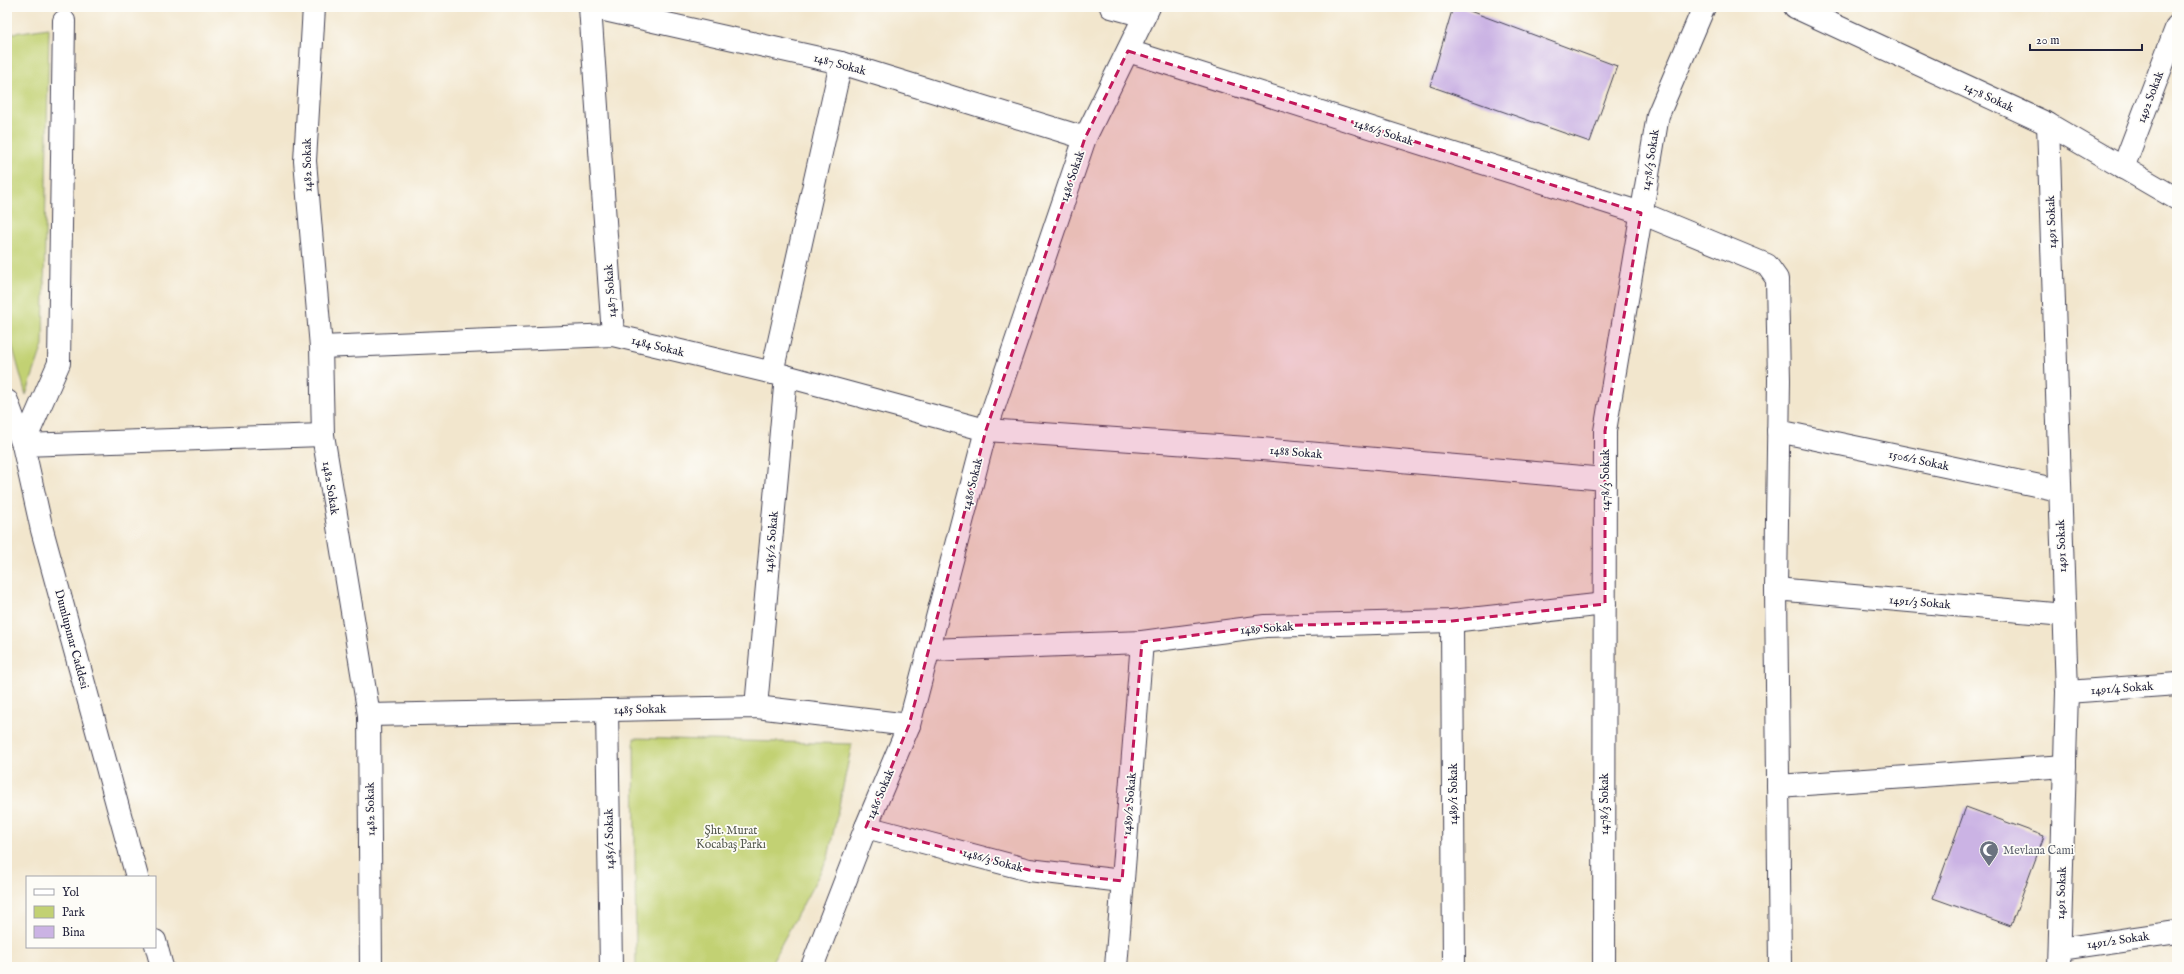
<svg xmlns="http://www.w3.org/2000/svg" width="2184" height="974" font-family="'IM FELL English',serif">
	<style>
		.green { fill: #c2d173; stroke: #727a57 }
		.building { fill: #cbb3e4 }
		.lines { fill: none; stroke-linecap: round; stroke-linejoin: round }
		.minor-casing { stroke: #413f51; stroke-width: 24 }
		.minor { stroke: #fff; stroke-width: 22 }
		.marked { fill: #c2185b; fill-opacity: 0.2; stroke: #c2185b; stroke-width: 3; stroke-dasharray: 8 5; stroke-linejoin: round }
		.labels { text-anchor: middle; stroke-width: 3.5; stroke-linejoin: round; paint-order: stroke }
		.street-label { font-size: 12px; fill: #22223b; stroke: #fdfcf7 }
		.park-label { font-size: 12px; fill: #52574c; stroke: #fdfcf7 }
		.worship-label { font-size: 12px; fill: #5b616d; stroke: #fdfcf7; text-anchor: start }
	</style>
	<rect width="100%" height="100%" fill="#fdfcf7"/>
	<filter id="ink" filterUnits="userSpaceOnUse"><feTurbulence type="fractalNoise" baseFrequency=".025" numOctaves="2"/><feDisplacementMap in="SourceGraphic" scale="8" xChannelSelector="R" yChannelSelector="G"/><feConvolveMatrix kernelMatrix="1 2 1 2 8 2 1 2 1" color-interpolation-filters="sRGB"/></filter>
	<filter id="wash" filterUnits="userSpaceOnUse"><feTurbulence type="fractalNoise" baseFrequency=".012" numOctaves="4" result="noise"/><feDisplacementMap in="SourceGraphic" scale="16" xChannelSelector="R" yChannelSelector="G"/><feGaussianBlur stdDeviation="0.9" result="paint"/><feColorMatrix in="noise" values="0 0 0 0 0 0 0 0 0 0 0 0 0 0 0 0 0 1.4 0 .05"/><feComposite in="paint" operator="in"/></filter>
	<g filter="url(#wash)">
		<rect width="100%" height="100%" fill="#f2e6cd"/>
		<g class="green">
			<polygon points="49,28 43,345 26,395 7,327 7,34"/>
			<polygon points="634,738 852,744 828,858 769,967 636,967"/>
		</g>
		<g id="blocks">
			<g class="building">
				<polygon points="1453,7 1459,7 1617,66 1590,142 1430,86"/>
				<polygon points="1966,807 2044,836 2011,926 1933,898"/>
			</g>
		</g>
	</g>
	<g filter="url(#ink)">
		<use href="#blocks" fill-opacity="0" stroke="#413f51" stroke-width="1"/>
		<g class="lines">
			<defs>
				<g id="minor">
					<polyline points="314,7 305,161 321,347 323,435 369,715 371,967"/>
					<polyline points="590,7 613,335"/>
					<polyline points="591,7 841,63 1085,138"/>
					<polyline points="1111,7 1144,16"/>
					<polyline points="1795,7 2048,124 2177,199"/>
					<polyline points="64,21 59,363 23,445 323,435"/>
					<polyline points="1128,51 1641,213 1767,265 1777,279 1779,380 1776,589 1780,967"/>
					<polyline points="2048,124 2067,692 2059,967"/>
					<polyline points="2123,168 2177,26"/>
					<polyline points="321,347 613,335 786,376 986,430 1262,449 1605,479"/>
					<polyline points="772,373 841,63"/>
					<polyline points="7,401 23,445 42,530 137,877"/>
					<polyline points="1778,431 2059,490"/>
					<polyline points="1776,589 2064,615"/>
					<polyline points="1452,621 1454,967"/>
					<polyline points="929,650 1142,642 1265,626 1452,621 1605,604"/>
					<polyline points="2067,692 2177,684"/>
					<polyline points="756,707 786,376"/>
					<polyline points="607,710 611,967"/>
					<polyline points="369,715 756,707 909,725"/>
					<polyline points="1778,786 2065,766"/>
					<polyline points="866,827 1029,870 1122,881"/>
					<polyline points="155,941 162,967"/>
					<polyline points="2060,949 2177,932"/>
					<polyline points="812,967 866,827 909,725 986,430 1085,138 1149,7"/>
					<polyline points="1116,967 1142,642"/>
					<polyline points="1604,967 1605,431 1658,115 1704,7"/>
				</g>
			</defs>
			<use href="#minor" class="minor-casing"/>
			<use href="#minor" class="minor"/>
		</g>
	</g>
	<path class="marked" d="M1128,51L1641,213L1605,431V604L1452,621L1265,626L1142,642L1122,881L1029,870L866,827L909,725L986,430L1085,138Z"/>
	<defs>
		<symbol id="mosque-pin" viewBox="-11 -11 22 30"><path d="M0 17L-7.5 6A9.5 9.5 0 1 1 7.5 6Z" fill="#6b7280" stroke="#fdfcf7"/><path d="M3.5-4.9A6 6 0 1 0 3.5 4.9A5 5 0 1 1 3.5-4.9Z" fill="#fff"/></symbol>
	</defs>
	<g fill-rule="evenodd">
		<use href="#mosque-pin" x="1978" y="839" width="22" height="30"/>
	</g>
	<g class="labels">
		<g class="street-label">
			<text transform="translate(840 64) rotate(15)" y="4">1487 Sokak</text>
			<text transform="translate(1989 97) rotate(25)" y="4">1478 Sokak</text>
			<text transform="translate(2150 97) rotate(-69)" y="4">1492 Sokak</text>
			<text transform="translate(1384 132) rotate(18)" y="4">1486/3 Sokak</text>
			<text transform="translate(1650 160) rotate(-81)" y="4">1478/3 Sokak</text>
			<text transform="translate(307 165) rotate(-91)" y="4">1482 Sokak</text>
			<text transform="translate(1072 176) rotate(-71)" y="4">1486 Sokak</text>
			<text transform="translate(2051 222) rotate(-92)" y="4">1491 Sokak</text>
			<text transform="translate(610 291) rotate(-94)" y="4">1487 Sokak</text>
			<text transform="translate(658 346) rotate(14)" y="4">1484 Sokak</text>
			<text transform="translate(1296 452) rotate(5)" y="4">1488 Sokak</text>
			<text transform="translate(1919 460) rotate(12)" y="4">1506/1 Sokak</text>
			<text transform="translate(1605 480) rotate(-90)" y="4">1478/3 Sokak</text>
			<text transform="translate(972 484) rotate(-76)" y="4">1486 Sokak</text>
			<text transform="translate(331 488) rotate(81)" y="4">1482 Sokak</text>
			<text transform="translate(771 542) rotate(-85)" y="4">1485/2 Sokak</text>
			<text transform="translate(2061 546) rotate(-92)" y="4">1491 Sokak</text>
			<text transform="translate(1920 602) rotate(5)" y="4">1491/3 Sokak</text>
			<text transform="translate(1267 628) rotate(-4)" y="4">1489 Sokak</text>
			<text transform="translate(72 639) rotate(75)" y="4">Dumlupınar Caddesi</text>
			<text transform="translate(2122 688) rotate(-4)" y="4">1491/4 Sokak</text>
			<text transform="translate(640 709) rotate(-1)" y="4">1485 Sokak</text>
			<text transform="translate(880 794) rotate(-67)" y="4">1486 Sokak</text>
			<text transform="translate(1453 794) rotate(-90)" y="4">1489/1 Sokak</text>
			<text transform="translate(1129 804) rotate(-85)" y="4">1489/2 Sokak</text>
			<text transform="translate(1604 804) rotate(-90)" y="4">1478/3 Sokak</text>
			<text transform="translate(370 809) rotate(-91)" y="4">1482 Sokak</text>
			<text transform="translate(609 839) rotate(-91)" y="4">1485/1 Sokak</text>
			<text transform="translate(993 860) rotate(15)" y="4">1486/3 Sokak</text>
			<text transform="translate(2061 893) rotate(-88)" y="4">1491 Sokak</text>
			<text transform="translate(2118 940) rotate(-8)" y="4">1491/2 Sokak</text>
		</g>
		<g class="park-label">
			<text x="731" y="834">Şht. Murat<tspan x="731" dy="14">Kocabaş Parkı</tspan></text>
		</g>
		<g class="worship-label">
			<text x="2003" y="854">Mevlana Cami</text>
		</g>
	</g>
	<rect width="2184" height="974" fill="none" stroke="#fdfcf7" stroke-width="24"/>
	<rect x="26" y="876" width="130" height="72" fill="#fdfcf7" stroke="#a5a5ac"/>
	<rect x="34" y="889" width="20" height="6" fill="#ffffff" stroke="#a5a5ac"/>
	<text x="62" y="896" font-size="12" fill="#22223b">Yol</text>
	<rect x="34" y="906" width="20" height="12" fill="#c2d173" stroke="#a5a5ac"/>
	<text x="62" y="916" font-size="12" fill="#22223b">Park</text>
	<rect x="34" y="926" width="20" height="12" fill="#cbb3e4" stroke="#a5a5ac"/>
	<text x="62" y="936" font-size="12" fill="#22223b">Bina</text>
	<path d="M2030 44v6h112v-6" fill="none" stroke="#22223b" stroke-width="2"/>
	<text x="2036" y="44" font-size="12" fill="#22223b" stroke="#fdfcf7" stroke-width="3" paint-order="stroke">20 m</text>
</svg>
